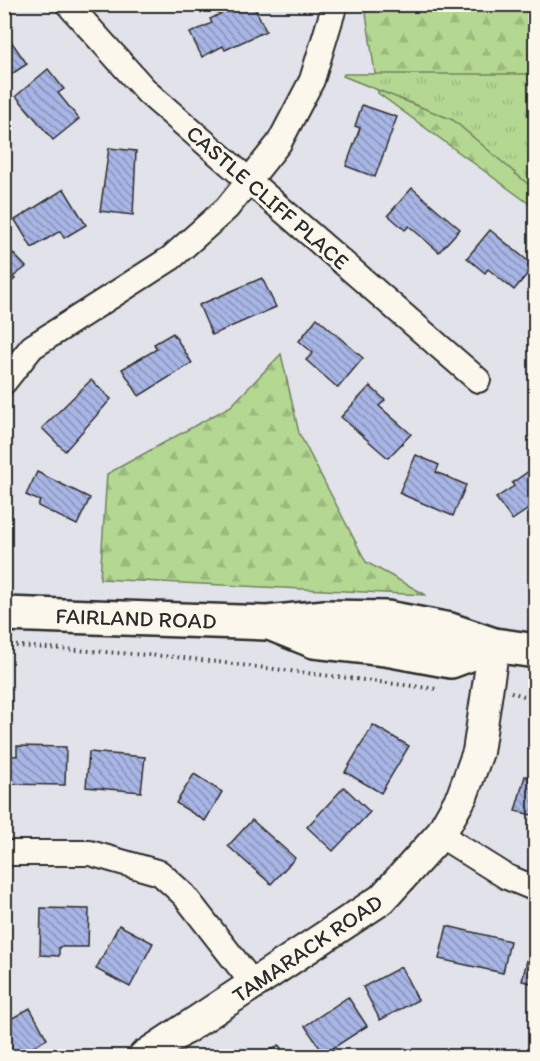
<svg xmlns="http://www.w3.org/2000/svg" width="540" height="1061" font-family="Itim,sans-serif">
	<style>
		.forest { fill: url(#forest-firs); stroke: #70825e; stroke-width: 1.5 }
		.park { fill: url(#park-tufts); stroke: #70825e; stroke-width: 1.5 }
		.building { fill: url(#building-back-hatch); stroke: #2b2b2b; stroke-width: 1.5 }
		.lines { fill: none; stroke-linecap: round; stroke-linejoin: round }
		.minor-casing { stroke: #2b2b2b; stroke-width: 28 }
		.tertiary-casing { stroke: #2b2b2b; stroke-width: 34 }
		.secondary-casing { stroke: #2b2b2b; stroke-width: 38 }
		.path { stroke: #2b2b2b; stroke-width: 4; stroke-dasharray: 1.5 4.5; stroke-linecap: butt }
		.minor { stroke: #fbf7ec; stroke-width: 24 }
		.tertiary { stroke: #fbf7ec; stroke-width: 30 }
		.secondary { stroke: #fbf7ec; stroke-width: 33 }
		.labels { text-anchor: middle; stroke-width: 6; stroke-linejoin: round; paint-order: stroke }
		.street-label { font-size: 22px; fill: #2b2b2b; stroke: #fbf7ec }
	</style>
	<defs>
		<pattern id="forest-firs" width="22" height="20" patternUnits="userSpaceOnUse" patternTransform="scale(1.5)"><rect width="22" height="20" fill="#b4d892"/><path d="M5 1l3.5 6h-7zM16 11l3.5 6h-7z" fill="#9bba7e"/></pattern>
		<pattern id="park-tufts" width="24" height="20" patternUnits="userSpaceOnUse" patternTransform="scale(1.5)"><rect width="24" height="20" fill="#b4d892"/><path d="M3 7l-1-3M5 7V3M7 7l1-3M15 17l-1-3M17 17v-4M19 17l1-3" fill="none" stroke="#9bba7e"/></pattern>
		<pattern id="building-back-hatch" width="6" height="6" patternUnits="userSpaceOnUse" patternTransform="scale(1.5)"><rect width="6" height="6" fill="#a8b5e5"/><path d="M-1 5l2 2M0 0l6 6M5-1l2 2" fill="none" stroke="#8993ba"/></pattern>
	</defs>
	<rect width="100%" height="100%" fill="#e2e3ea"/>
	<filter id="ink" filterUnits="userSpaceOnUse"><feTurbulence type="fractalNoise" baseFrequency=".0167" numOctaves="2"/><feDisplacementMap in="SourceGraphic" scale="12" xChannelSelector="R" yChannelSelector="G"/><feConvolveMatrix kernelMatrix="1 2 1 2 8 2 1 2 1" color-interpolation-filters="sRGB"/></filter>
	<g filter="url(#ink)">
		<g class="forest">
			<polygon points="427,4 535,5 535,208 378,93 365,7"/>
			<polygon points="281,354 299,433 366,562 426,595 100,579 107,474 231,406"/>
		</g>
		<polygon class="park" points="344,74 535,74 535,190 453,120 343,76"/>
		<g class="building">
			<polygon points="240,4 253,4 266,31 225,50 223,46 202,57 190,33 212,23 210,19"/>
			<polygon points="4,31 27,64 4,79"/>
			<polygon points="48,69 64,89 58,93 79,119 53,140 16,96"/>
			<polygon points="362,105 397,117 375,177 346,166 360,128 355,126"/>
			<polygon points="109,148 136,151 133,215 100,211"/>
			<polygon points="412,188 460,229 439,252 409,226 405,230 388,215"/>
			<polygon points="64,189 86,225 64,238 60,231 32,248 15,220"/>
			<polygon points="490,230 534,266 514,290 488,269 485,273 467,258"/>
			<polygon points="7,247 26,267 13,277 15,279 4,288 4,250"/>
			<polygon points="262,278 276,307 212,335 199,305"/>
			<polygon points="317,318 363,358 338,388 306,360 313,353 299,341"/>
			<polygon points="173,333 192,363 139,396 122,369 157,349 154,344"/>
			<polygon points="91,380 111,399 65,451 42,428"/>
			<polygon points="370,386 385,400 379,406 411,434 388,458 341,417"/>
			<polygon points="416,455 439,465 436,472 466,485 453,516 399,493"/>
			<polygon points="536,466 536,504 512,520 496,498 514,486 512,483"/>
			<polygon points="37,472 90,498 77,525 38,506 40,501 26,495"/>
			<polygon points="373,725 409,746 381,793 345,772"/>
			<polygon points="17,746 66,747 65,785 4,784 4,755 17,756"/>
			<polygon points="89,752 145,757 141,792 86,787"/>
			<polygon points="194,774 222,792 205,821 176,803"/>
			<polygon points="525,776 536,779 536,816 515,811"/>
			<polygon points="344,787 370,812 333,851 307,827"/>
			<polygon points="252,820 295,858 271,884 228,846"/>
			<polygon points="41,908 89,909 88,947 59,947 59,956 40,955"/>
			<polygon points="119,925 153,943 130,987 96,969"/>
			<polygon points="447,926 510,941 503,973 439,959"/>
			<polygon points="530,948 536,949 536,984 522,981"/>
			<polygon points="401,967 418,1000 380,1020 363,987"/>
			<polygon points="348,997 367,1026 324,1054 305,1026"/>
			<polygon points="30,1008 47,1039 17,1056 6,1056 4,1023"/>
			<polygon points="279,1045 286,1056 260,1056"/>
		</g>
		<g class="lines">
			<defs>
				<g id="minor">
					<polyline points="68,4 148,93 478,380"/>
					<polyline points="4,382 32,347 171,258 227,208 279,143 312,80 335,4"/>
					<polyline points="440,835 507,877 536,889"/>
					<polyline points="4,853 90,853 160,873 184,895 254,985"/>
				</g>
				<polyline id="tertiary" points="144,1056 382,899 440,835 462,796 478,752 494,645"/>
				<g id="secondary">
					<polyline points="4,614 267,623 325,617 387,618 450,630 494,645 536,651"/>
					<polyline points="272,624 314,641 386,649 451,661 494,645"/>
				</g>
			</defs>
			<use href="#minor" class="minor-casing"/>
			<use href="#tertiary" class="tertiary-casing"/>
			<use href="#secondary" class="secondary-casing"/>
			<g class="path">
				<polyline points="4,645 176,657 437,689"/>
				<polyline points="511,692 536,700"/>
			</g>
			<use href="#minor" class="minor"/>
			<use href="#tertiary" class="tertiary"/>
			<use href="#secondary" class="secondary"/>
		</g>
	</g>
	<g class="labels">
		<g class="street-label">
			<text transform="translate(268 197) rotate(41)" y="8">CASTLE CLIFF PLACE</text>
			<text transform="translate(136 618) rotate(2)" y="8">FAIRLAND ROAD</text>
			<text transform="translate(307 948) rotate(-34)" y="8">TAMARACK ROAD</text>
		</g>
	</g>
	<rect width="540" height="1061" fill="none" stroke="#fbf7ec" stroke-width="24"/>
	<rect x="12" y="12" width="516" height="1037" fill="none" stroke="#2b2b2b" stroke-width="2" filter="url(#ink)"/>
</svg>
